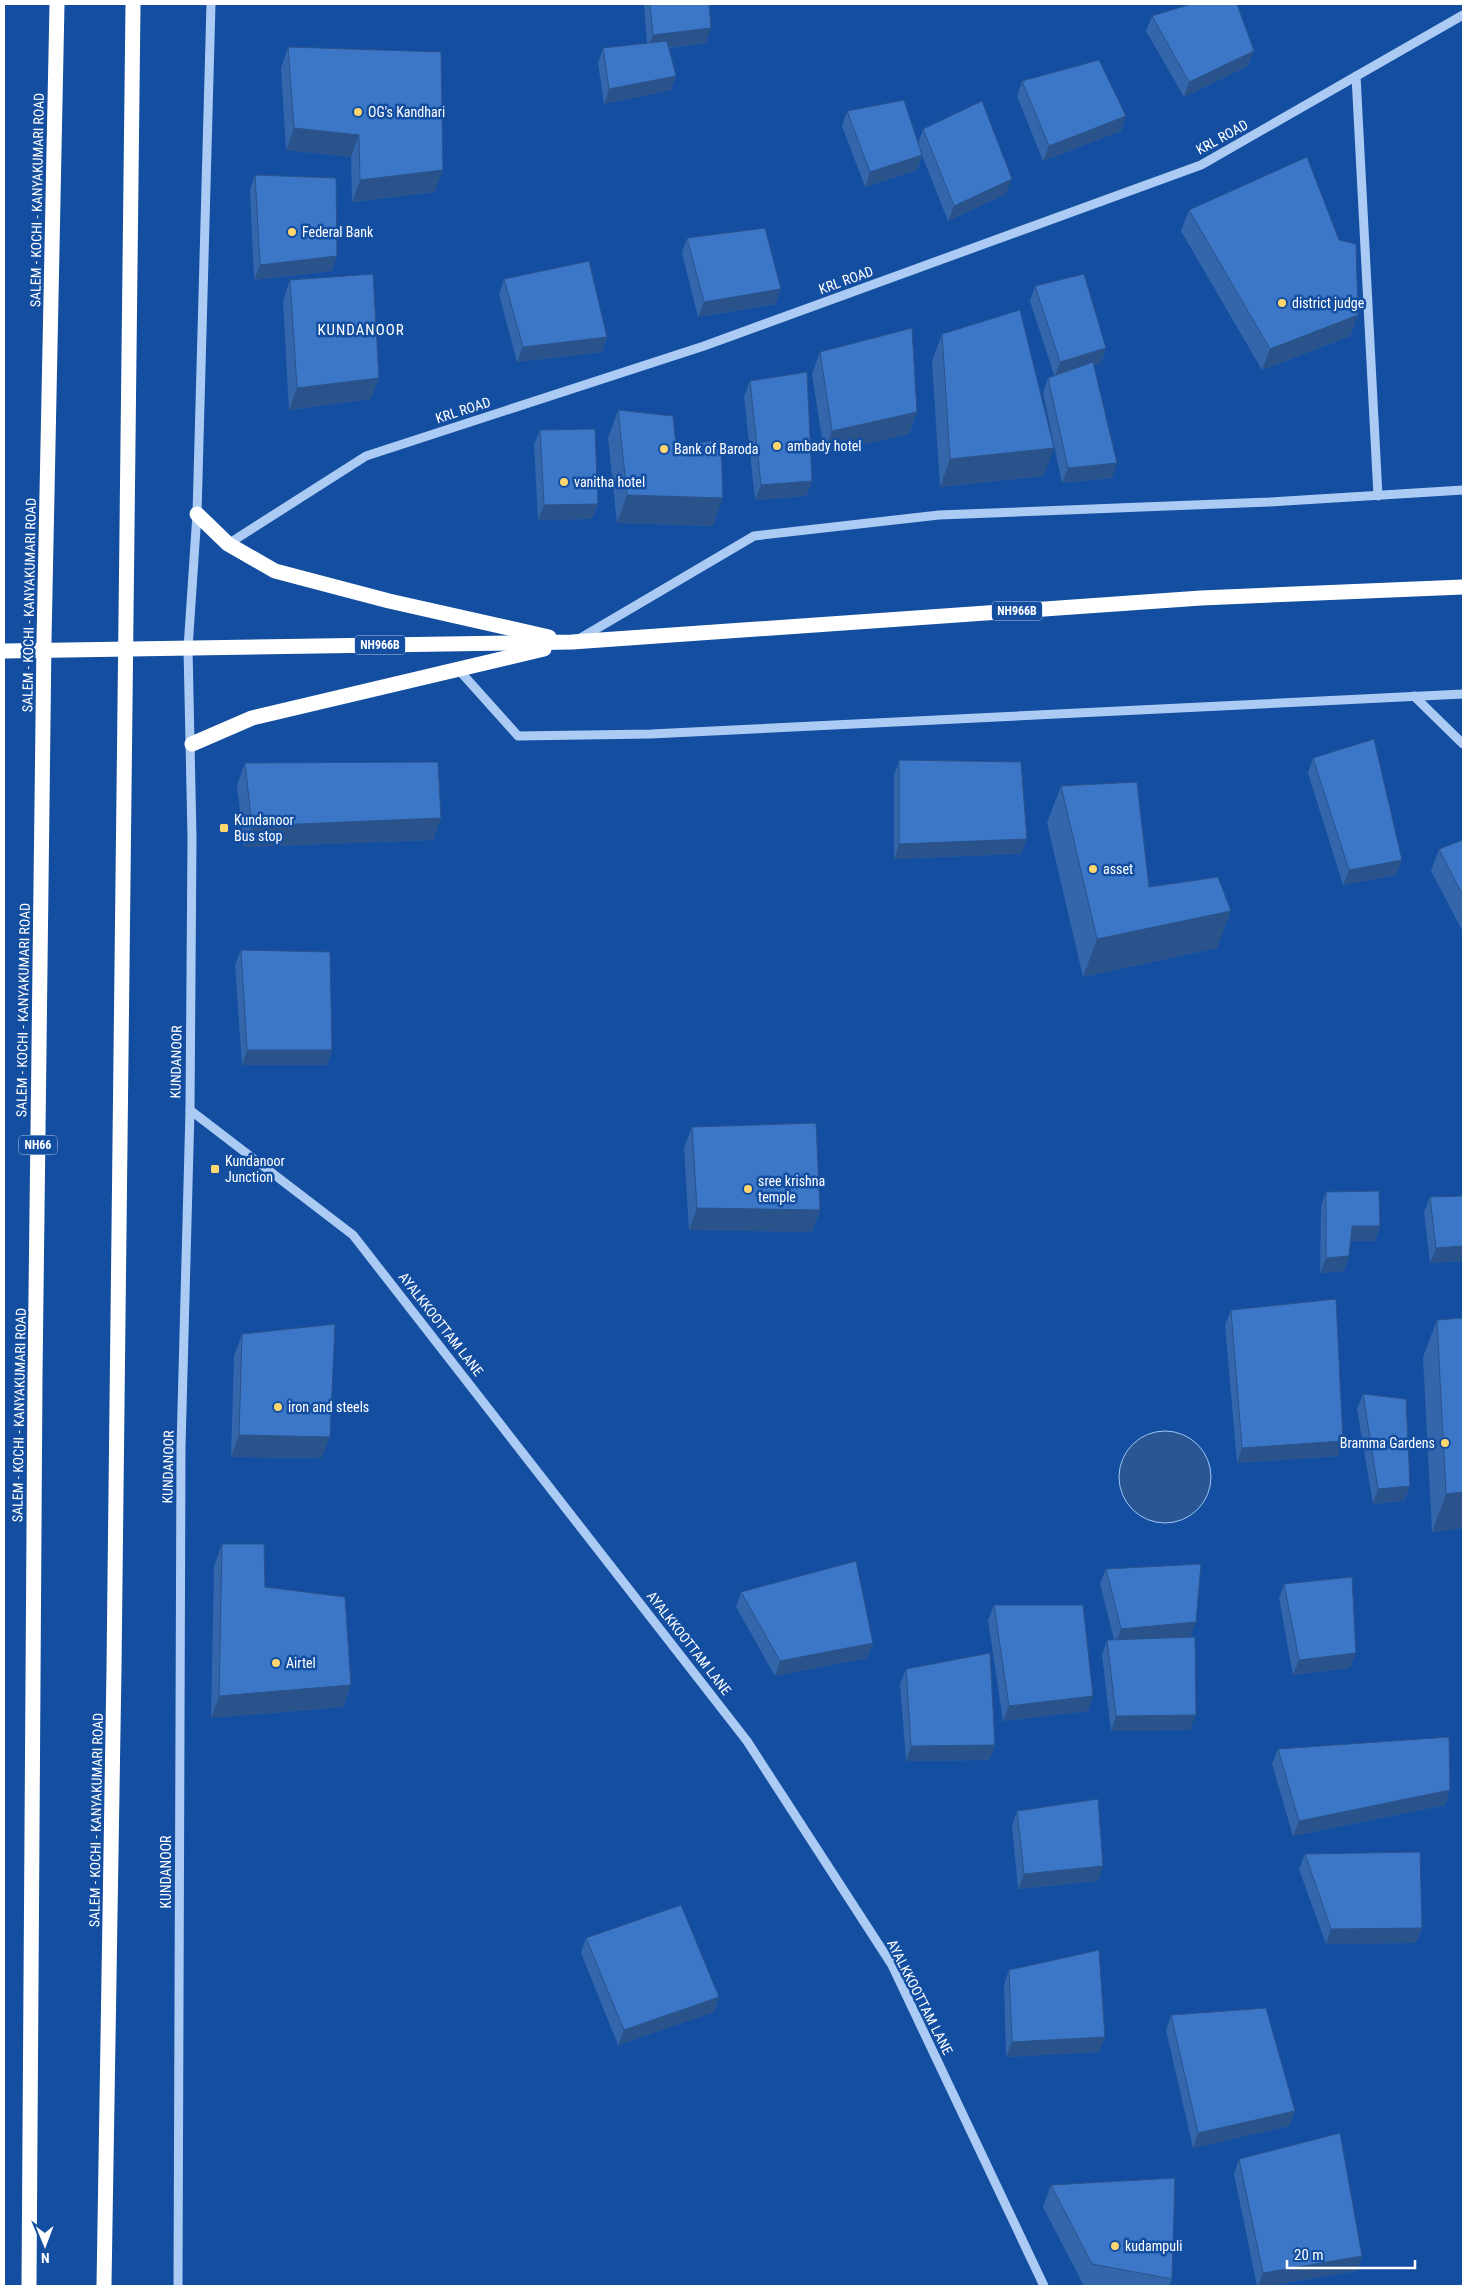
<svg xmlns="http://www.w3.org/2000/svg" width="1467" height="2290" font-family="'Roboto Condensed',sans-serif">
	<style>
		.water { fill: #2a5693; stroke: #9dc5f7 }
		.lines { fill: none; stroke-linecap: round; stroke-linejoin: round }
		.minor { stroke: #abcbf4; stroke-width: 9 }
		.highway { stroke: #fff; stroke-width: 15 }
		.highway-bridge { stroke: #fff; stroke-width: 15 }
		.wall { fill: #3466ab }
		.shaded-wall { fill: #2a538b }
		.building { fill: #3c77c7; stroke: #2a538b }
		.poi-dot { fill: #ffd76e; stroke: #134ea0; stroke-width: 2 }
		.labels { text-anchor: middle; stroke-width: 5; stroke-linejoin: round; paint-order: stroke }
		.shield { fill: #134ea0; stroke: #b8cae2; stroke-width: 1 }
		.shield-label { font-size: 12px; font-weight: bold; fill: #fff }
		.poi-label { font-size: 14px; fill: #fff; stroke: #134ea0; text-anchor: start }
		.street-label { font-size: 14px; fill: #fff; stroke: #134ea0 }
		.neighbourhood-label { font-size: 15px; letter-spacing: 1px; fill: #fff; stroke: #134ea0 }
	</style>
	<rect width="100%" height="100%" fill="#134ea0"/>
	<circle class="water" cx="1165" cy="1477" r="46"/>
	<g class="lines">
		<g class="minor">
			<polyline points="1356,76 1378,496"/>
			<polyline points="228,544 366,456 704,346 1201,165 1463,15"/>
			<polyline points="579,639 754,536 939,515 1269,502 1463,490"/>
			<polyline points="458,669 518,736 651,734 1463,694"/>
			<polyline points="1414,696 1463,744"/>
			<polyline points="190,1110 353,1235 747,1741 892,1965 1044,2286"/>
			<polyline points="178,2286 181,1447 190,1110 192,837 188,648 197,514 211,4"/>
		</g>
		<g class="highway">
			<polyline points="197,514 228,544 275,571 389,601 549,637"/>
			<polyline points="4,651 572,642 1201,598 1463,587"/>
			<polyline points="192,744 252,718 544,649"/>
		</g>
		<g class="highway-bridge">
			<polyline points="29,2286 35,1376 44,640 57,4"/>
			<polyline points="104,2286 114,1668 133,4"/>
		</g>
	</g>
	<g class="wall">
		<polygon points="644,4 709,4 706,43 669,48 676,76 671,90 604,104 598,63 603,48 647,43"/>
		<polygon points="1152,16 1248,66 1184,97 1146,31"/>
		<polygon points="288,47 435,192 352,202 351,157 286,150 281,68"/>
		<polygon points="1022,81 1126,116 1121,131 1043,161 1017,96"/>
		<polygon points="847,111 918,143 923,129 1006,194 948,221 922,155 917,170 865,187 842,126"/>
		<polygon points="255,175 332,271 254,280 250,190"/>
		<polygon points="1189,210 1339,240 1358,315 1350,336 1262,370 1181,231"/>
		<polygon points="687,238 776,304 698,317 682,253"/>
		<polygon points="504,279 607,337 602,352 517,362 499,294"/>
		<polygon points="290,280 371,399 289,410 283,301"/>
		<polygon points="1035,286 1106,348 1101,363 1093,366 1112,478 1062,483 1043,393 1048,378 1054,375 1030,301"/>
		<polygon points="942,334 1044,476 940,487 932,361"/>
		<polygon points="820,352 917,412 909,434 824,453 812,374"/>
		<polygon points="750,381 812,481 806,496 755,500 744,396"/>
		<polygon points="618,410 676,446 713,526 617,523 608,438"/>
		<polygon points="540,430 598,504 592,519 538,520 534,445"/>
		<polygon points="1313,758 1402,860 1396,875 1343,885 1308,773"/>
		<polygon points="899,760 1021,854 894,859 894,775"/>
		<polygon points="245,763 441,818 433,840 244,847 237,785"/>
		<polygon points="1061,786 1149,887 1217,948 1083,977 1047,823"/>
		<polygon points="1463,840 1463,932 1431,871 1439,849"/>
		<polygon points="241,950 332,1050 327,1065 242,1065 235,965"/>
		<polygon points="692,1127 820,1210 812,1232 689,1230 684,1148"/>
		<polygon points="1326,1192 1380,1226 1375,1241 1350,1241 1349,1256 1344,1271 1320,1273 1321,1207"/>
		<polygon points="1463,1196 1463,1261 1430,1263 1424,1212 1430,1197"/>
		<polygon points="1231,1310 1343,1441 1338,1456 1237,1463 1225,1325"/>
		<polygon points="1437,1320 1463,1528 1432,1532 1423,1357"/>
		<polygon points="242,1334 322,1458 231,1457 234,1356"/>
		<polygon points="1363,1394 1410,1486 1404,1501 1373,1504 1357,1409"/>
		<polygon points="222,1544 265,1587 351,1685 343,1707 211,1718 214,1566"/>
		<polygon points="1106,1569 1190,1637 1190,1730 1111,1731 1102,1655 1107,1640 1114,1640 1100,1584"/>
		<polygon points="1284,1584 1350,1668 1293,1675 1279,1598"/>
		<polygon points="741,1592 873,1643 867,1658 775,1676 736,1607"/>
		<polygon points="994,1605 1088,1711 1003,1721 988,1620"/>
		<polygon points="906,1669 995,1745 989,1760 906,1761 900,1684"/>
		<polygon points="1278,1749 1450,1790 1445,1805 1293,1836 1272,1764"/>
		<polygon points="1017,1811 1098,1881 1018,1889 1012,1826"/>
		<polygon points="1305,1854 1422,1928 1416,1943 1326,1944 1299,1869"/>
		<polygon points="586,1938 719,1997 714,2012 618,2045 581,1953"/>
		<polygon points="1009,1970 1105,2037 1099,2052 1006,2057 1004,1985"/>
		<polygon points="1171,2015 1295,2111 1289,2126 1193,2148 1166,2030"/>
		<polygon points="1239,2159 1362,2256 1357,2271 1265,2286 1257,2286 1234,2174"/>
		<polygon points="1051,2185 1172,2279 1169,2286 1084,2286 1043,2207"/>
	</g>
	<g class="shaded-wall">
		<polygon points="711,28 706,43 647,50 653,35"/>
		<polygon points="1254,51 1248,66 1184,97 1189,82"/>
		<polygon points="676,76 671,90 604,104 609,89"/>
		<polygon points="1126,116 1121,131 1043,161 1049,146"/>
		<polygon points="294,128 359,135 351,157 286,150"/>
		<polygon points="922,155 917,170 865,187 870,172"/>
		<polygon points="443,170 435,192 352,202 360,180"/>
		<polygon points="1012,179 1006,194 948,221 954,206"/>
		<polygon points="337,256 332,271 254,280 260,265"/>
		<polygon points="781,289 776,304 698,317 704,302"/>
		<polygon points="1358,315 1350,336 1262,370 1270,349"/>
		<polygon points="607,337 602,352 517,362 523,347"/>
		<polygon points="1106,348 1101,363 1055,377 1060,362"/>
		<polygon points="379,378 371,399 289,410 297,388"/>
		<polygon points="917,412 909,434 824,453 832,431"/>
		<polygon points="1054,448 1044,476 940,487 950,459"/>
		<polygon points="1117,463 1112,478 1062,483 1068,468"/>
		<polygon points="812,481 806,496 755,500 761,485"/>
		<polygon points="627,495 723,498 713,526 617,523"/>
		<polygon points="598,504 592,519 538,520 544,505"/>
		<polygon points="441,818 433,840 244,847 252,826"/>
		<polygon points="1027,839 1021,854 894,859 899,844"/>
		<polygon points="1402,860 1396,875 1343,885 1349,870"/>
		<polygon points="1231,911 1217,948 1083,977 1097,939"/>
		<polygon points="247,1050 332,1050 327,1065 242,1065"/>
		<polygon points="697,1208 820,1210 812,1232 689,1230"/>
		<polygon points="1352,1226 1380,1226 1375,1241 1347,1241"/>
		<polygon points="1463,1246 1463,1261 1430,1263 1436,1248"/>
		<polygon points="1349,1256 1344,1271 1320,1273 1326,1258"/>
		<polygon points="239,1435 330,1437 322,1458 231,1457"/>
		<polygon points="1343,1441 1338,1456 1237,1463 1242,1448"/>
		<polygon points="1410,1486 1404,1501 1373,1504 1378,1489"/>
		<polygon points="1463,1492 1463,1528 1432,1532 1446,1494"/>
		<polygon points="1196,1622 1190,1637 1115,1644 1121,1629"/>
		<polygon points="873,1643 867,1658 775,1676 780,1661"/>
		<polygon points="1356,1653 1350,1668 1293,1675 1299,1660"/>
		<polygon points="351,1685 343,1707 211,1718 219,1696"/>
		<polygon points="1093,1696 1088,1711 1003,1721 1009,1706"/>
		<polygon points="1196,1715 1190,1730 1111,1731 1116,1716"/>
		<polygon points="995,1745 989,1760 906,1761 911,1746"/>
		<polygon points="1450,1790 1445,1805 1293,1836 1299,1821"/>
		<polygon points="1103,1866 1098,1881 1018,1889 1024,1874"/>
		<polygon points="1422,1928 1416,1943 1326,1944 1331,1929"/>
		<polygon points="719,1997 714,2012 618,2045 624,2030"/>
		<polygon points="1105,2037 1099,2052 1006,2057 1012,2042"/>
		<polygon points="1295,2111 1289,2126 1193,2148 1198,2133"/>
		<polygon points="1362,2256 1357,2271 1265,2286 1258,2286 1263,2273"/>
	</g>
	<g class="building">
		<polygon points="650,4 709,4 711,28 653,35"/>
		<polygon points="1191,4 1237,4 1254,51 1189,82 1152,16"/>
		<polygon points="667,41 676,76 609,89 603,48"/>
		<polygon points="288,47 441,52 443,170 360,180 359,135 294,128"/>
		<polygon points="1099,60 1126,116 1049,146 1022,81"/>
		<polygon points="904,100 922,155 870,172 847,111"/>
		<polygon points="982,101 1012,179 954,206 923,129"/>
		<polygon points="1307,157 1339,240 1356,244 1358,315 1270,349 1189,210"/>
		<polygon points="255,175 336,178 337,256 260,265"/>
		<polygon points="765,228 781,289 704,302 687,238"/>
		<polygon points="589,261 607,337 523,347 504,279"/>
		<polygon points="373,274 379,378 297,388 290,280"/>
		<polygon points="1084,274 1106,348 1060,362 1035,286"/>
		<polygon points="1020,310 1054,448 950,459 942,334"/>
		<polygon points="912,328 917,412 832,431 820,352"/>
		<polygon points="1093,362 1117,463 1068,468 1048,378"/>
		<polygon points="807,372 812,481 761,485 750,381"/>
		<polygon points="618,410 673,416 676,446 721,440 723,498 627,495"/>
		<polygon points="595,429 598,504 544,505 540,430"/>
		<polygon points="1374,739 1402,860 1349,870 1313,758"/>
		<polygon points="899,760 1021,762 1027,839 899,844"/>
		<polygon points="438,762 441,818 252,826 245,763"/>
		<polygon points="1137,782 1149,887 1218,877 1231,911 1097,939 1061,786"/>
		<polygon points="1463,840 1463,896 1439,849"/>
		<polygon points="241,950 330,952 332,1050 247,1050"/>
		<polygon points="816,1123 820,1210 697,1208 692,1127"/>
		<polygon points="1379,1191 1380,1226 1352,1226 1349,1256 1326,1258 1326,1192"/>
		<polygon points="1463,1196 1463,1246 1436,1248 1430,1197"/>
		<polygon points="1336,1299 1343,1441 1242,1448 1231,1310"/>
		<polygon points="1463,1318 1463,1492 1446,1494 1437,1320"/>
		<polygon points="335,1324 330,1437 239,1435 242,1334"/>
		<polygon points="1363,1394 1406,1399 1410,1486 1378,1489"/>
		<polygon points="222,1544 264,1544 265,1587 345,1597 351,1685 219,1696"/>
		<polygon points="856,1561 873,1643 780,1661 741,1592"/>
		<polygon points="1201,1564 1196,1622 1121,1629 1106,1569"/>
		<polygon points="1352,1577 1356,1653 1299,1660 1284,1584"/>
		<polygon points="994,1605 1083,1605 1093,1696 1009,1706"/>
		<polygon points="1195,1637 1196,1715 1116,1716 1107,1640"/>
		<polygon points="990,1653 995,1745 911,1746 906,1669"/>
		<polygon points="1449,1737 1450,1790 1299,1821 1278,1749"/>
		<polygon points="1098,1799 1103,1866 1024,1874 1017,1811"/>
		<polygon points="1420,1852 1422,1928 1331,1929 1305,1854"/>
		<polygon points="681,1905 719,1997 624,2030 586,1938"/>
		<polygon points="1099,1950 1105,2037 1012,2042 1009,1970"/>
		<polygon points="1266,2008 1295,2111 1198,2133 1171,2015"/>
		<polygon points="1340,2133 1362,2256 1263,2273 1239,2159"/>
		<polygon points="1175,2178 1172,2279 1092,2264 1051,2185"/>
	</g>
	<g class="poi-dot">
		<circle cx="358" cy="112" r="5"/>
		<circle cx="292" cy="232" r="5"/>
		<circle cx="1282" cy="303" r="5"/>
		<circle cx="777" cy="446" r="5"/>
		<circle cx="664" cy="449" r="5"/>
		<circle cx="564" cy="482" r="5"/>
		<rect x="219" y="823" width="10" height="10" rx="2.5"/>
		<circle cx="1093" cy="869" r="5"/>
		<rect x="210" y="1164" width="10" height="10" rx="2.5"/>
		<circle cx="748" cy="1189" r="5"/>
		<circle cx="278" cy="1407" r="5"/>
		<circle cx="1445" cy="1443" r="5"/>
		<circle cx="276" cy="1663" r="5"/>
		<circle cx="1115" cy="2246" r="5"/>
	</g>
	<g class="labels">
		<g class="shield">
			<rect x="992" y="601.5" width="50" height="19" rx="4"/>
			<rect x="355" y="635.5" width="50" height="19" rx="4"/>
			<rect x="19" y="1135.5" width="38" height="19" rx="4"/>
		</g>
		<g class="shield-label">
			<text x="1017" y="615">NH966B</text>
			<text x="380" y="649">NH966B</text>
			<text x="38" y="1149">NH66</text>
		</g>
		<g class="poi-label">
			<text x="368" y="117">OG's Kandhari</text>
			<text x="302" y="237">Federal Bank</text>
			<text x="1292" y="308">district judge</text>
			<text x="787" y="451">ambady hotel</text>
			<text x="674" y="454">Bank of Baroda</text>
			<text x="574" y="487">vanitha hotel</text>
			<text x="234" y="825">Kundanoor<tspan x="234" dy="16">Bus stop</tspan></text>
			<text x="1103" y="874">asset</text>
			<text x="225" y="1166">Kundanoor<tspan x="225" dy="16">Junction</tspan></text>
			<text x="758" y="1186">sree krishna<tspan x="758" dy="16">temple</tspan></text>
			<text x="288" y="1412">iron and steels</text>
			<text x="1435" y="1448" text-anchor="end">Bramma Gardens</text>
			<text x="286" y="1668">Airtel</text>
			<text x="1125" y="2251">kudampuli</text>
		</g>
		<g class="street-label">
			<text transform="translate(1222 137) rotate(-29)" y="5">KRL ROAD</text>
			<text transform="translate(37 200) rotate(-89)" y="5">SALEM - KOCHI - KANYAKUMARI ROAD</text>
			<text transform="translate(846 280) rotate(-20)" y="5">KRL ROAD</text>
			<text transform="translate(463 410) rotate(-18)" y="5">KRL ROAD</text>
			<text transform="translate(29 605) rotate(-89)" y="5">SALEM - KOCHI - KANYAKUMARI ROAD</text>
			<text transform="translate(23 1010) rotate(-89)" y="5">SALEM - KOCHI - KANYAKUMARI ROAD</text>
			<text transform="translate(176 1062) rotate(-89)" y="5">KUNDANOOR</text>
			<text transform="translate(441 1324) rotate(52)" y="5">AYALKKOOTTAM LANE</text>
			<text transform="translate(19 1415) rotate(-89)" y="5">SALEM - KOCHI - KANYAKUMARI ROAD</text>
			<text transform="translate(168 1467) rotate(-89)" y="5">KUNDANOOR</text>
			<text transform="translate(689 1643) rotate(52)" y="5">AYALKKOOTTAM LANE</text>
			<text transform="translate(96 1820) rotate(-89)" y="5">SALEM - KOCHI - KANYAKUMARI ROAD</text>
			<text transform="translate(166 1872) rotate(-90)" y="5">KUNDANOOR</text>
			<text transform="translate(920 1997) rotate(63)" y="5">AYALKKOOTTAM LANE</text>
		</g>
		<g class="neighbourhood-label">
			<text x="361" y="335">KUNDANOOR</text>
		</g>
	</g>
	<rect width="1467" height="2290" fill="none" stroke="#ffffff" stroke-width="10"/>
	<g transform="translate(45 2245) rotate(179)" stroke="#134ea0" stroke-width="4" paint-order="stroke">
	<path d="M0-4L9 19L0 12L-9 19Z" fill="#ffffff"/>
	<text y="-8" font-size="14" font-weight="bold" text-anchor="middle" fill="#ffffff">N</text>
	</g>
	<path d="M1287 2260v8h128v-8" fill="none" stroke="#ffffff" stroke-width="2.5"/>
	<text x="1294" y="2260" font-size="15" fill="#ffffff" stroke="#134ea0" stroke-width="4" paint-order="stroke">20 m</text>
</svg>
